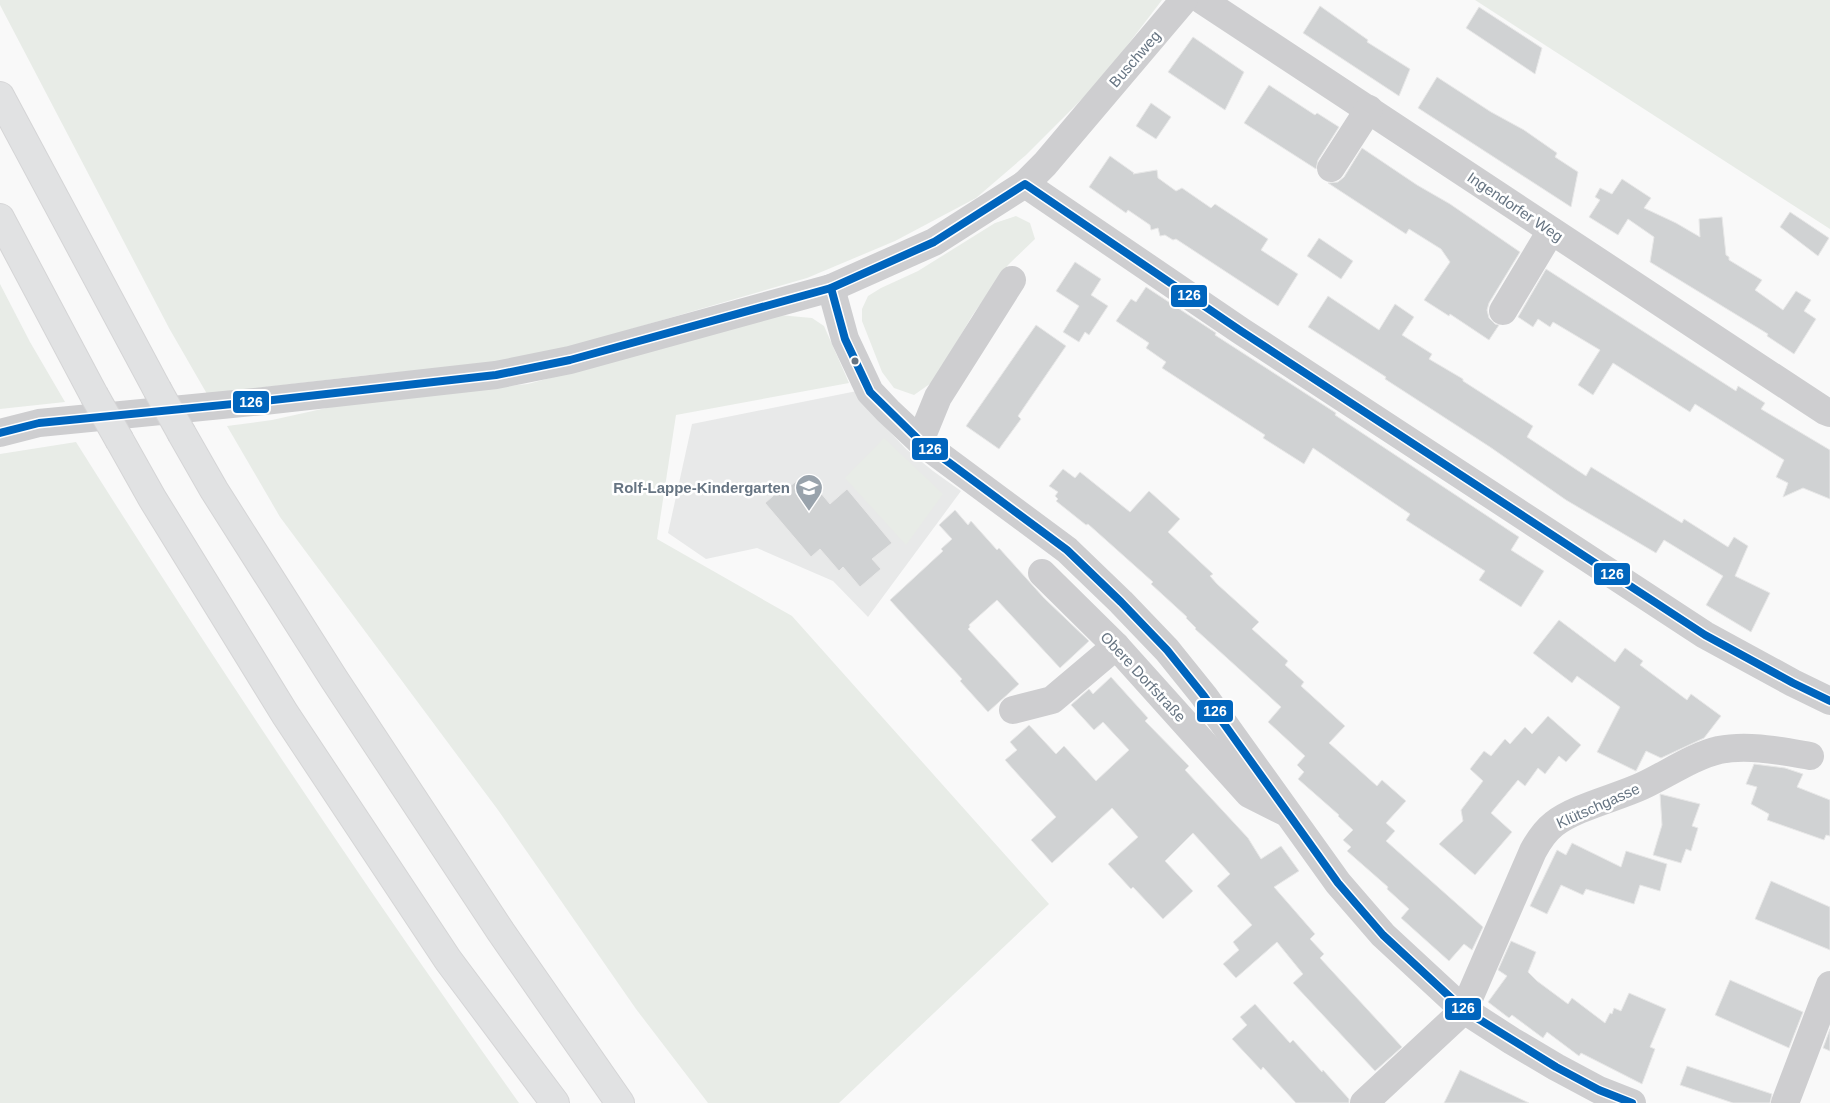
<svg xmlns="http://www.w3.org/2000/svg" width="1830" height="1103" font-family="Arial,sans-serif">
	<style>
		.built { fill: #e8e9e9 }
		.green { fill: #e8ece7 }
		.building { fill: #d0d2d3; stroke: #e8e8e8 }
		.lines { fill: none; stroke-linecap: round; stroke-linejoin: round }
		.highway-casing { stroke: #d5d5d6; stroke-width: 30 }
		.minor { stroke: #ceced0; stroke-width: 28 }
		.highway { stroke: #e1e2e3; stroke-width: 28 }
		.highway-bridge-casing { stroke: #d5d5d6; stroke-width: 30; stroke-linecap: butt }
		.highway-bridge { stroke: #e1e2e3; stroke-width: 28 }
		.bus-1-casing { stroke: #fff; stroke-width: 11 }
		.bus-1 { stroke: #0065bd; stroke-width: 8 }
		.bus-dot { fill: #667482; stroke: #fff; stroke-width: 2 }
		.labels { text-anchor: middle; stroke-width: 5; stroke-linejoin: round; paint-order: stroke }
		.street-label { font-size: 15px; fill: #667482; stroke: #fff }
		.poi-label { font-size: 15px; font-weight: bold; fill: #667482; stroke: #fff; text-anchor: end }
		.line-badge { stroke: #fff; stroke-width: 2 }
		.badge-label { font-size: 14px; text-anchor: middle; font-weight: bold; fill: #fff }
	</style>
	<rect width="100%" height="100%" fill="#f9f9f9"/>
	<polygon class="built" points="857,391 885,427 906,449 933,471 961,491 868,617 833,581 757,548 706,559 668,533 692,424"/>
	<g class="green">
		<polygon points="0,0 1162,0 1100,81 1026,155 976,198 895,241 807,278 525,360 360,376 207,394 169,328 0,5"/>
		<polygon points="1475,0 1830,0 1830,229"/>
		<polygon points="1016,216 1030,223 1035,239 1008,265 972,316 934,381 914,395 894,388 882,372 862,321 862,309 868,296 881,288 918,271 995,223"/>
		<polygon points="0,284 30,342 65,402 0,409"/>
		<polygon points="779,315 812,318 824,326 849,383 676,415 657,539 792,616 1049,904 839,1103 708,1103 636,1009 498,810 280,517 227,426 272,420 349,403 528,384"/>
		<polygon points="884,438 943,494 906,545 845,478"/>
		<path d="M76,442C217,666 365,887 519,1103H0V454Z"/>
	</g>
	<g class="building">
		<polygon points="1320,6 1368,40 1367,42 1410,69 1399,96 1303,33"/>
		<polygon points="1479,7 1542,48 1535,74 1466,28"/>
		<polygon points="1193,37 1244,72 1225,110 1168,72"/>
		<polygon points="1437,77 1491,112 1524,130 1557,153 1555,157 1578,172 1571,207 1418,108"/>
		<polygon points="1269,85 1315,115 1317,113 1339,127 1318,160 1316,169 1244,123"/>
		<polygon points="1151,103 1171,117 1156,139 1136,126"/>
		<polygon points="1362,148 1417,185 1450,204 1520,252 1489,303 1487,310 1489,318 1495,324 1499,325 1489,340 1450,314 1449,316 1424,300 1450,262 1441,249 1409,229 1406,234 1328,183 1338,182 1344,177"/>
		<polygon points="1110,156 1134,173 1133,174 1157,170 1158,178 1176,191 1182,188 1211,208 1215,204 1268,239 1261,250 1298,274 1278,306 1176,239 1173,240 1165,235 1160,236 1158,228 1151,230 1150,225 1128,210 1126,213 1089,187"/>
		<polygon points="1622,179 1651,198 1644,208 1676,223 1700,237 1699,219 1722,217 1726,255 1729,257 1729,260 1762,280 1755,290 1783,310 1796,291 1811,300 1804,311 1816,319 1794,354 1767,336 1768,334 1650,262 1654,237 1628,219 1618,235 1589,217 1600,200 1595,197 1600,188 1612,194"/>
		<polygon points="1790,212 1829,238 1818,256 1780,227"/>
		<polygon points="1319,238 1353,261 1341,279 1307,256"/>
		<polygon points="1075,262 1101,279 1091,295 1108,306 1089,335 1085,332 1079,342 1063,332 1079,306 1056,291"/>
		<polygon points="1546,269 1736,391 1738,386 1765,403 1761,409 1830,450 1830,499 1803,488 1783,497 1788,483 1776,477 1784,460 1695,404 1690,412 1613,363 1593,395 1578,385 1600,350 1553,322 1550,327 1538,319 1533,327 1518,317"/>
		<polygon points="1146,287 1216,333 1215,335 1336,413 1335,415 1519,537 1511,550 1544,571 1521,607 1479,580 1485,571 1406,520 1410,514 1313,448 1304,464 1263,438 1265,435 1162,368 1166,362 1146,348 1149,343 1116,321 1131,299 1136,302"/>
		<polygon points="1328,296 1379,330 1395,304 1414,317 1402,335 1432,354 1429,359 1463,379 1463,381 1533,426 1527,437 1586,476 1591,467 1682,523 1684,519 1728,547 1734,537 1748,546 1735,576 1770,593 1751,632 1706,605 1723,576 1664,540 1656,553 1566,500 1490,447 1385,379 1386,377 1308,327"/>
		<polygon points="1036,325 1066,346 1018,416 1021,419 999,449 966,426"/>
		<polygon points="1063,469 1075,478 1080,472 1130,512 1149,491 1180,519 1168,532 1213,574 1210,576 1217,584 1259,622 1252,629 1288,661 1285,665 1304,682 1301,686 1345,726 1329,743 1377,786 1382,780 1406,801 1386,823 1395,831 1386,841 1483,927 1472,950 1464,944 1449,961 1401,918 1409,909 1387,889 1388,887 1347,851 1351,847 1343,840 1353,830 1338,816 1339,815 1298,779 1304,772 1297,765 1305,756 1268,722 1281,707 1195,629 1196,628 1186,618 1187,617 1151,584 1153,582 1088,524 1086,525 1056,501 1058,499 1055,496 1058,492 1049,486"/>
		<polygon points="805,474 830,504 847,489 892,543 872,559 881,569 860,587 843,567 839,571 820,549 811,557 765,503 782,488 784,491"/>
		<polygon points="955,510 968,525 971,521 997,550 999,548 1044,598 1089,641 1060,668 997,600 969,625 970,627 968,629 1019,684 988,712 960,681 962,679 890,600 943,551 941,549 952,539 939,525"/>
		<polygon points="1559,620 1615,662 1625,648 1643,661 1640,665 1687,700 1691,694 1721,716 1704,738 1661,758 1646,751 1636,771 1597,752 1620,707 1577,676 1572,683 1533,653"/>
		<polygon points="1111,677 1148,718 1145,721 1189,766 1185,770 1248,838 1261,859 1281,846 1299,871 1274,887 1315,934 1310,939 1324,954 1320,958 1402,1047 1375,1071 1293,983 1303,974 1277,942 1236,978 1223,964 1239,950 1233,942 1252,925 1217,886 1230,874 1193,833 1165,861 1193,891 1163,919 1133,887 1131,889 1108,864 1138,837 1112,808 1052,863 1031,840 1056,817 1005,760 1017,750 1010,742 1029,725 1056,754 1064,746 1096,781 1129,750 1103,722 1094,730 1071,705 1089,689 1093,694"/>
		<polygon points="1548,716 1581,745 1566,762 1559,756 1545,774 1538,768 1525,786 1518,780 1491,813 1512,832 1475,875 1439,844 1463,821 1461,810 1483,781 1470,769 1484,751 1491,756 1505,739 1510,744 1525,727 1532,734"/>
		<polygon points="1754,764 1785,768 1803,774 1797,787 1830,800 1830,836 1826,835 1824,840 1767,820 1769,814 1751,804 1757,787 1746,784"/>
		<polygon points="1660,794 1700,804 1692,826 1698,828 1691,851 1686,849 1681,863 1653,855 1662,825"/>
		<polygon points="1572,843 1621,867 1626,851 1667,864 1660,891 1640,885 1634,904 1586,889 1583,895 1561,885 1547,914 1530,906 1557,850 1566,855"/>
		<polygon points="1771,881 1830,907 1830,950 1755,919"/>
		<polygon points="1511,941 1536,952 1528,972 1537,981 1568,1004 1572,998 1605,1023 1610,1013 1612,1014 1614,1008 1621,1011 1629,993 1666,1009 1650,1047 1655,1049 1642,1084 1581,1053 1579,1056 1547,1032 1543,1038 1512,1015 1509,1018 1488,1002 1507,976 1498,970"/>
		<polygon points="1730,980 1803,1012 1789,1048 1715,1015"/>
		<polygon points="1255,1004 1290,1043 1293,1040 1322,1072 1323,1070 1349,1099 1349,1103 1296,1103 1263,1067 1261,1070 1232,1039 1247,1025 1240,1017"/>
		<polygon points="1830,1029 1830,1051 1823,1048"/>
		<polygon points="1687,1066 1772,1094 1770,1103 1733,1103 1680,1085"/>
		<polygon points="1460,1070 1487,1083 1529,1103 1444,1103"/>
	</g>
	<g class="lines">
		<defs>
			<g id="highway">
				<polyline points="0,96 157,389"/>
				<polyline points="0,218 94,395"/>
				<polyline points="182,434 214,490 334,679 501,932 620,1103"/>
				<polyline points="120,441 152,498 285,714 448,960 555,1103"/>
			</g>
		</defs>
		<use href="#highway" class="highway-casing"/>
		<g class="minor">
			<path d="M1202,0C1411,136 1617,275 1825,411L1830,413"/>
			<polyline points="1331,168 1369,109"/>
			<polyline points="1025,184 1241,331 1705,635 1793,683 1830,701"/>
			<polyline points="831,288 845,339 870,392 888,411 920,441 1067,550 1121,602 1167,650 1204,696 1338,883 1383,935 1464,1010 1512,1041 1556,1067 1599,1090 1632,1103"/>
			<polyline points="1503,311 1551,231"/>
			<polyline points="0,433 39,423 264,401 496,375 570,360 831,288 934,242 1025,184 1045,164 1184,0"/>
			<polyline points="920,441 938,397 1012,280"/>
			<polyline points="1042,573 1116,646 1249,794 1285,812"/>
			<polyline points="1013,710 1052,700 1116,646"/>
			<path d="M1364,1103L1464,1010L1533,851C1539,840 1545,831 1554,824C1576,807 1616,798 1642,786C1666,775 1693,756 1719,750C1748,744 1781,751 1810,756"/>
			<polyline points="1785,1103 1830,985"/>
		</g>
		<use href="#highway" class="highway"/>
		<defs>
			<g id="highway-bridge">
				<polyline points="157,389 182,434"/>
				<polyline points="94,395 120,441"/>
			</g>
		</defs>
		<use href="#highway-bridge" class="highway-bridge-casing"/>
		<use href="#highway-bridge" class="highway-bridge"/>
		<defs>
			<g id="bus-1">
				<polyline points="831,288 845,339 870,392 920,441 1067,550 1121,602 1167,650 1204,696 1338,883 1383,935 1464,1010 1556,1067 1599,1090 1632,1103"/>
				<polyline points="0,433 39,423 264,401 496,375 570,360 831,288 934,242 1025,184 1241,331 1705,635 1793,683 1830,701"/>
			</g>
		</defs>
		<use href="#bus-1" class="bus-1-casing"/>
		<use href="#bus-1" class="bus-1"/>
	</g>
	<defs>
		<symbol id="school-pin" viewBox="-11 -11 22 30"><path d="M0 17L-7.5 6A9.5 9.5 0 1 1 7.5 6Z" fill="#99a3ac" stroke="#fff"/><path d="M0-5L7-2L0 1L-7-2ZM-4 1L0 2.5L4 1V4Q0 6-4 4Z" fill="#fff"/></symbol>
	</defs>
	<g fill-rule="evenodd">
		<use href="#school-pin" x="793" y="472" width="32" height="43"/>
	</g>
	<circle class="bus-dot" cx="855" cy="361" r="4.5"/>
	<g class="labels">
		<g class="street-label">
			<text transform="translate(1135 59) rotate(-49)" y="5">Buschweg</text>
			<text transform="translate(1515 207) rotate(34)" y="5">Ingendorfer Weg</text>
			<text transform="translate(1143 677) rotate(47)" y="5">Obere Dorfstraße</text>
			<text transform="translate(1598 806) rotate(-24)" y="5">Klütschgasse</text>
		</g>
		<g class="poi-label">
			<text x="790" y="493">Rolf-Lappe-Kindergarten</text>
		</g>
	</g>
	<g class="line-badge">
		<rect x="1170" y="284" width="38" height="24" rx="5" fill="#0065bd"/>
		<rect x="232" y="390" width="38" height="24" rx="5" fill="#0065bd"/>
		<rect x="911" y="437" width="38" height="24" rx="5" fill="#0065bd"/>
		<rect x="1593" y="562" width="38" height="24" rx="5" fill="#0065bd"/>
		<rect x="1196" y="699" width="38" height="24" rx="5" fill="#0065bd"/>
		<rect x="1444" y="997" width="38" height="24" rx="5" fill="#0065bd"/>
	</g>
	<g class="badge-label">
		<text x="1189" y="300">126</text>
		<text x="251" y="407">126</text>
		<text x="930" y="454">126</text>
		<text x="1612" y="579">126</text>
		<text x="1215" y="716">126</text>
		<text x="1463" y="1013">126</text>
	</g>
</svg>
